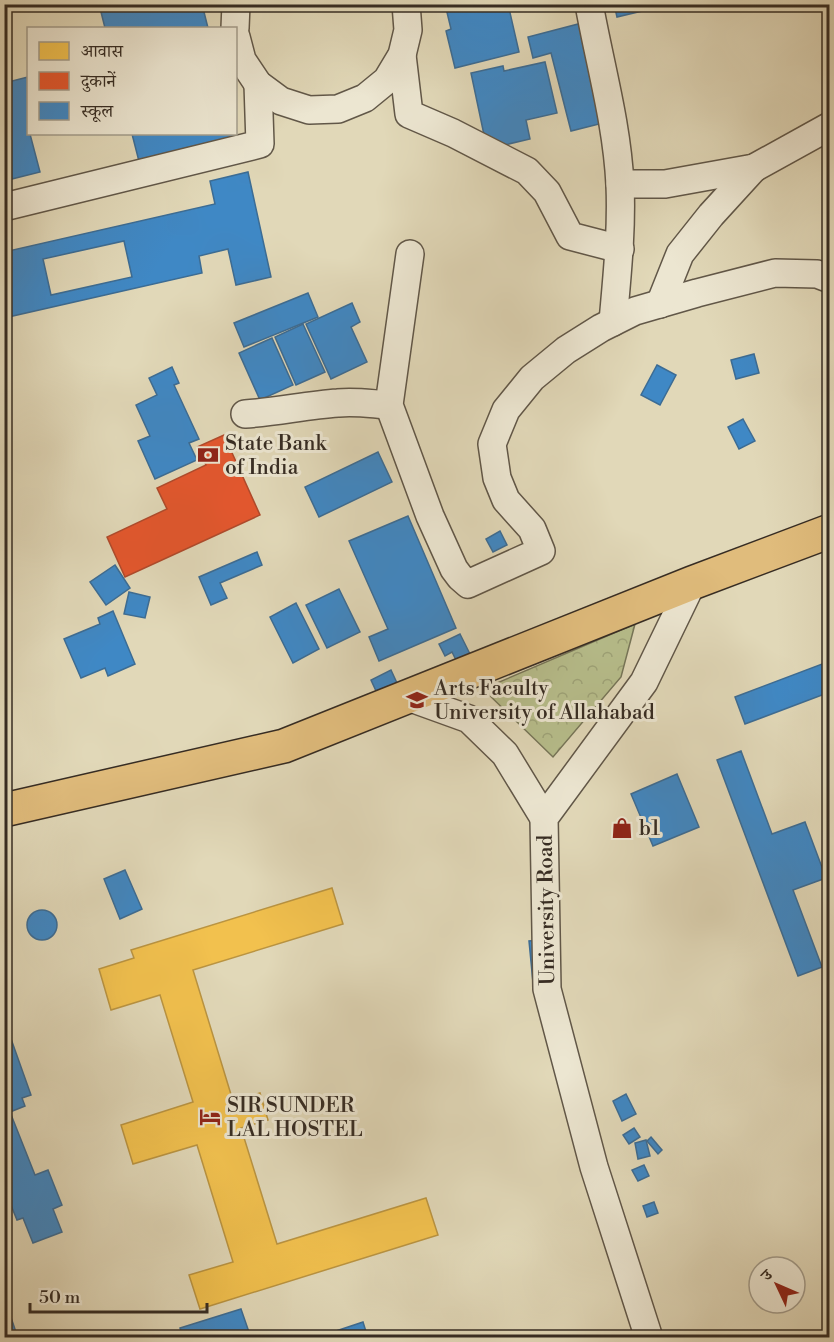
<svg xmlns="http://www.w3.org/2000/svg" width="834" height="1342" font-family="'Libre Bodoni','Noto Serif Devanagari',serif">
	<style>
		.park { fill: url(#park-crowns); stroke: #767558; stroke-width: 1.5 }
		.homes { fill: #f2c14e; stroke: #ba9441; stroke-width: 1.5 }
		.shops { fill: #e4572e; stroke: #b04a2b; stroke-width: 1.5 }
		.schools { fill: #3f88c5; stroke: #3c6c94; stroke-width: 1.5; fill-rule: evenodd }
		.lines { fill: none; stroke-linecap: round; stroke-linejoin: round }
		.minor-casing { stroke: #615748; stroke-width: 30 }
		.major-casing { stroke: #362c23; stroke-width: 36 }
		.minor { stroke: #ece6d1; stroke-width: 27 }
		.major { stroke: #e0bc7c; stroke-width: 33 }
		.labels { text-anchor: middle; stroke-width: 6; stroke-linejoin: round; paint-order: stroke }
		.poi-label { font-size: 21px; fill: #362c23; stroke: #ece6d1; text-anchor: start }
		.street-label { font-size: 21px; fill: #362c23; stroke: #ece6d1 }
	</style>
	<defs>
		<pattern id="park-crowns" width="20" height="18" patternUnits="userSpaceOnUse" patternTransform="scale(1.5)"><rect width="20" height="18" fill="#b7be8c"/><path d="M2 6a3 3 0 1 1 6 0M12 15a3 3 0 1 1 6 0" fill="none" stroke="#9ea378"/></pattern>
	</defs>
	<rect width="100%" height="100%" fill="#e1d8b8"/>
	<filter id="stains"><feTurbulence type="fractalNoise" baseFrequency=".00333" numOctaves="4"/><feColorMatrix values="0 0 0 0 .2 0 0 0 0 .09 0 0 0 0 .02 0 0 0 .5 -.17"/></filter>
	<radialGradient id="worn" r=".72"><stop offset=".6" stop-color="#630" stop-opacity="0"/><stop offset="1" stop-color="#630" stop-opacity=".3"/></radialGradient>
	<polygon class="park" points="635,624 621,677 553,757 483,689"/>
	<polygon class="homes" points="332,888 343,924 193,970 233,1101 260,1093 268,1120 241,1128 277,1244 426,1198 438,1235 200,1309 189,1275 233,1262 197,1145 133,1164 121,1125 193,1102 160,995 111,1010 99,969 134,958 131,950"/>
	<polygon class="shops" points="224,435 260,515 125,577 107,537 167,509 157,488 206,465 197,447"/>
	<g class="schools">
		<polygon points="99,4 202,4 208,28 105,28"/>
		<polygon points="445,4 508,4 519,52 455,68 446,31 451,29"/>
		<polygon points="614,4 654,4 655,8 617,17"/>
		<polygon points="582,23 607,122 571,131 551,53 533,58 528,37"/>
		<polygon points="545,62 557,113 526,120 530,139 487,149 471,73 503,66 504,71"/>
		<polygon points="28,77 28,134 30,134 40,172 4,181 4,83"/>
		<polygon points="132,134 235,134 239,148 142,173"/>
		<path d="M248,172L271,277L236,285L228,249L199,256L202,273L4,318V252L215,204L210,181ZM124,241L132,277L51,295L43,259Z"/>
		<polygon points="308,293 318,317 244,347 234,323"/>
		<polygon points="352,303 360,322 351,327 367,362 331,379 306,324"/>
		<polygon points="303,324 325,372 296,385 275,337"/>
		<polygon points="272,338 293,385 260,400 239,353"/>
		<polygon points="754,354 759,373 736,379 731,360"/>
		<polygon points="657,365 676,375 660,405 641,395"/>
		<polygon points="172,367 179,383 174,385 199,439 189,443 197,460 155,479 138,441 150,436 136,405 157,395 149,378"/>
		<polygon points="743,419 755,441 739,449 728,427"/>
		<polygon points="378,452 392,482 319,517 305,487"/>
		<polygon points="408,516 456,628 379,661 369,637 388,629 349,541"/>
		<polygon points="500,531 507,545 493,552 486,539"/>
		<polygon points="257,552 262,565 220,583 227,598 211,605 199,577"/>
		<polygon points="115,565 130,588 106,605 90,582"/>
		<polygon points="339,589 360,632 327,648 306,605"/>
		<polygon points="129,592 150,597 145,618 124,614"/>
		<polygon points="296,603 319,649 293,663 270,617"/>
		<polygon points="113,611 135,664 108,676 105,668 81,678 64,639 100,624 98,618"/>
		<polygon points="460,634 474,662 460,668 452,652 445,656 439,644"/>
		<polygon points="830,661 830,692 745,724 735,697"/>
		<polygon points="391,670 402,694 382,704 371,680"/>
		<polygon points="741,751 772,834 805,822 826,878 793,890 822,967 798,976 717,760"/>
		<polygon points="677,774 699,827 653,846 631,794"/>
		<polygon points="125,870 142,909 120,919 104,879"/>
		<circle cx="42" cy="925" r="15"/>
		<polygon points="540,940 544,993 534,993 529,941"/>
		<polygon points="10,1036 31,1095 22,1098 25,1106 10,1112 35,1175 48,1170 62,1205 53,1209 62,1232 33,1243 23,1218 17,1220 4,1188 4,1158 8,1156 4,1147 4,1038"/>
		<polygon points="626,1094 636,1114 622,1121 613,1101"/>
		<polygon points="634,1128 640,1137 629,1144 623,1135"/>
		<polygon points="651,1137 662,1150 658,1154 647,1141"/>
		<polygon points="646,1140 650,1156 638,1159 635,1143"/>
		<polygon points="644,1165 649,1176 638,1181 632,1170"/>
		<polygon points="654,1202 658,1213 647,1217 643,1206"/>
		<polygon points="4,1297 18,1338 4,1338"/>
		<polygon points="241,1309 250,1335 257,1333 258,1338 183,1338 180,1328"/>
		<polygon points="363,1322 368,1338 315,1338"/>
	</g>
	<g class="lines">
		<defs>
			<g id="minor">
				<path d="M589,4C600,65 617,123 620,185C622,230 617,276 613,322"/>
				<polyline points="235,28 236,4"/>
				<polyline points="236,37 242,60 258,84 281,101 309,110 338,109 365,98 387,80 402,55 408,30 406,4"/>
				<polyline points="402,55 409,114 453,133 527,171 547,192 570,236 620,249"/>
				<polyline points="620,184 665,184 754,168 830,126"/>
				<polyline points="4,207 260,144 258,84"/>
				<polyline points="410,254 389,405 430,516 454,569 460,577 468,584 541,551 532,529 506,500 497,478 492,444 506,410 532,378 566,350 601,328 635,311 697,293 775,273 817,274 830,279"/>
				<polyline points="660,304 680,254 711,215 754,168"/>
				<path d="M245,414C277,412 307,405 338,403C355,401 372,404 389,405"/>
				<polyline points="408,697 469,719 505,754 544,818"/>
				<polyline points="649,1338 594,1167 547,989 544,818 644,682 692,583"/>
			</g>
			<polyline id="major" points="4,810 284,746 692,583 830,531"/>
		</defs>
		<use href="#minor" class="minor-casing"/>
		<use href="#major" class="major-casing"/>
		<use href="#minor" class="minor"/>
		<use href="#major" class="major"/>
	</g>
	<defs>
		<symbol id="bank-bare" viewBox="-9 -9 18 18"><path d="M-6-4H6V4H-6ZM0-2.3a2.3 2.3 0 1 0 0 4.6a2.3 2.3 0 1 0 0-4.6Z" fill="#8f2418" stroke="#ece6d1" stroke-width="2.5" paint-order="stroke"/></symbol>
		<symbol id="university-bare" viewBox="-9 -9 18 18"><path d="M0-5L7-2L0 1L-7-2ZM-4 1L0 2.5L4 1V4Q0 6-4 4Z" fill="#8f2418" stroke="#ece6d1" stroke-width="2.5" paint-order="stroke"/></symbol>
		<symbol id="shop-bare" viewBox="-9 -9 18 18"><path d="M-5-2.5h2.3a2.7 3.5 0 0 1 5.4 0H5L5.5 6h-11ZM-1.5-2.5h3a1.5 2.3 0 0 0-3 0Z" fill="#8f2418" stroke="#ece6d1" stroke-width="2.5" paint-order="stroke"/></symbol>
		<symbol id="hotel-bare" viewBox="-9 -9 18 18"><path d="M-6-4.5h1.5V1H6V5H4.5V3h-9V5H-6ZM-4 0a1.8 1.8 0 1 1 3.6 0ZM.5 0V-2.5h3Q6-2.5 6 0Z" fill="#8f2418" stroke="#ece6d1" stroke-width="2.5" paint-order="stroke"/></symbol>
	</defs>
	<g fill-rule="evenodd">
		<use href="#bank-bare" x="193" y="440" width="30" height="30"/>
		<use href="#university-bare" x="402" y="685" width="30" height="30"/>
		<use href="#shop-bare" x="607" y="813" width="30" height="30"/>
		<use href="#hotel-bare" x="195" y="1102" width="30" height="30"/>
	</g>
	<g class="labels">
		<g class="poi-label">
			<text x="225" y="450">State Bank<tspan x="225" dy="24">of India</tspan></text>
			<text x="434" y="695">Arts Faculty<tspan x="434" dy="24">University of Allahabad</tspan></text>
			<text x="639" y="835">b1</text>
			<text x="227" y="1112">SIR SUNDER<tspan x="227" dy="24">LAL HOSTEL</tspan></text>
		</g>
		<g class="street-label">
			<text transform="translate(546 910) rotate(-91)" y="7">University Road</text>
		</g>
	</g>
	<rect width="834" height="1342" fill="none" stroke="#e1d8b8" stroke-width="24"/>
	<rect x="6" y="6" width="822" height="1330" fill="none" stroke="#362c23" stroke-width="3"/>
	<rect x="12" y="12" width="810" height="1318" fill="none" stroke="#362c23" stroke-width="1.5"/>
	<rect x="27" y="27" width="210" height="108" fill="#ece6d1" stroke="#a39c8b" stroke-width="1.5"/>
	<rect x="39" y="42" width="30" height="18" fill="#f2c14e" stroke="#a39c8b" stroke-width="1.5"/>
	<text x="81" y="57" font-size="18" fill="#362c23">आवास</text>
	<rect x="39" y="72" width="30" height="18" fill="#e4572e" stroke="#a39c8b" stroke-width="1.5"/>
	<text x="81" y="87" font-size="18" fill="#362c23">दुकानें</text>
	<rect x="39" y="102" width="30" height="18" fill="#3f88c5" stroke="#a39c8b" stroke-width="1.5"/>
	<text x="81" y="117" font-size="18" fill="#362c23">स्कूल</text>
	<g transform="translate(777 1285) rotate(314)"><circle r="28" fill="#ece6d1" stroke="#a39c8b" stroke-width="1.5"/>
	<path d="M0-4.5L10 22L0 15L-10 22Z" fill="#8f2418"/>
	<text y="-9" font-size="16" font-weight="bold" text-anchor="middle" fill="#362c23">उ</text>
	</g>
	<path d="M30 1303v9h177v-9" fill="none" stroke="#362c23" stroke-width="3"/>
	<text x="39" y="1303" font-size="18" fill="#362c23" stroke="#ece6d1" stroke-width="4.5" paint-order="stroke">50 m</text>
	<rect width="100%" height="100%" filter="url(#stains)"/>
	<rect width="100%" height="100%" fill="url(#worn)"/>
</svg>
